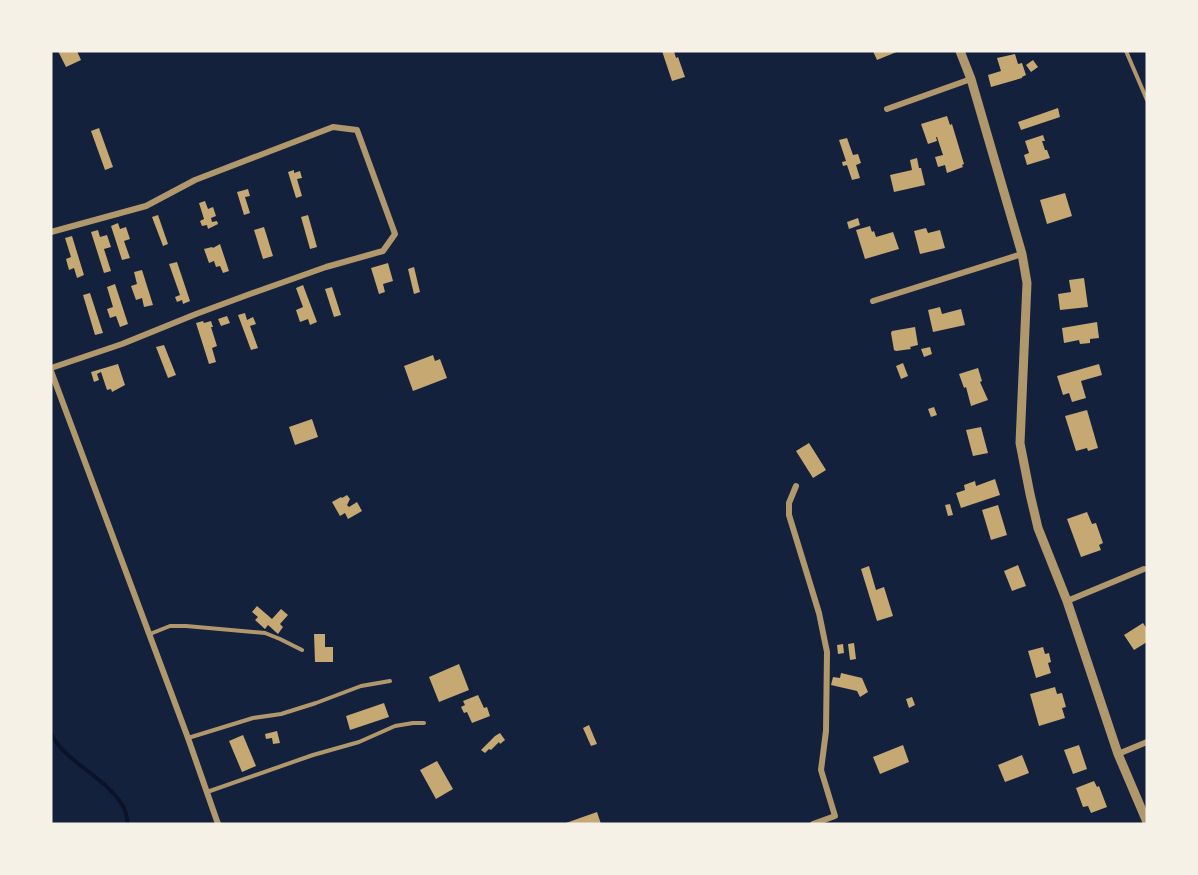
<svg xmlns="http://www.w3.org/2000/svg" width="1198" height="875" font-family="Arial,sans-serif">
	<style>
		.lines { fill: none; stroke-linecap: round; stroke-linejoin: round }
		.stream { stroke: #0b132b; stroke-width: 4 }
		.building { fill: #c6a872 }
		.service { stroke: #b1986c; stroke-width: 4 }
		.minor { stroke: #b1986c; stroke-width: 6 }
		.tertiary { stroke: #b1986c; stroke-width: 9 }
	</style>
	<rect width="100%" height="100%" fill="#14213d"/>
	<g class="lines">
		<path class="stream" d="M51,734C67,764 105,776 123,806C126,811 127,818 128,824"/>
	</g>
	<g class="building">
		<polygon points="58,51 77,51 81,60 66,67"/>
		<polygon points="662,51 674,51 676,58 678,57 685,77 672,81"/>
		<polygon points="873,51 899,51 877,60"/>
		<polygon points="1015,54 1018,64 1022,63 1026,75 1022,77 1022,78 991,87 988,75 1001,71 997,58"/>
		<polygon points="1033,60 1038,67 1031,72 1026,65"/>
		<polygon points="1058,108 1060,117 1021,130 1018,122"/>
		<polygon points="947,116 950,125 952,124 964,164 962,165 963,167 947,173 945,165 938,167 935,157 943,155 937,137 936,137 937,141 928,144 921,124"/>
		<polygon points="99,128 113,167 105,170 91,131"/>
		<polygon points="1043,135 1045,141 1042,141 1045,150 1047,150 1050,158 1027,165 1024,155 1029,153 1025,141"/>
		<polygon points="847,138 853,155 858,154 861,163 856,165 860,178 852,180 847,165 843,166 842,162 846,161 839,140"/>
		<polygon points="917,158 919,168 921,168 925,185 894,192 890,175 912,170 910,160"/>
		<polygon points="294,170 294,173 300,171 302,178 297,179 302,196 296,198 288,172"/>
		<polygon points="248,189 250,196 245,197 250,213 244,215 237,192"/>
		<polygon points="1065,193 1072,216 1047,224 1040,200"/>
		<polygon points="205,201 208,209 213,207 216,216 211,218 212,222 217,221 218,224 208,229 207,225 202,226 200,221 204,219 199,203"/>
		<polygon points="158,215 168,244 163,246 152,217"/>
		<polygon points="308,215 317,247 310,249 301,217"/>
		<polygon points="858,218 860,225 849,229 847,222"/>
		<polygon points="118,223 120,229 126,227 130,239 124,241 130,258 122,260 111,226"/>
		<polygon points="870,226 872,232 874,231 876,237 893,232 899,249 865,259 856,230"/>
		<polygon points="264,227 273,256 263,259 254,230"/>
		<polygon points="926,228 928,233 940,230 945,248 920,254 914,231"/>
		<polygon points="98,230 100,237 107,235 111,247 104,249 111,271 104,273 91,232"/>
		<polygon points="72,236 84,275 77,278 74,268 69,270 66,259 71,257 65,238"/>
		<polygon points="220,244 229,271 223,273 220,266 216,267 214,261 209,263 204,249 212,247 213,248"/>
		<polygon points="177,262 190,301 183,304 182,300 177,302 175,297 180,295 169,264"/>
		<polygon points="388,263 393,281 383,284 385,292 379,294 371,268"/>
		<polygon points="414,267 420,292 414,294 408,269"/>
		<polygon points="142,270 153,305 144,307 142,298 136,300 131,286 137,284 134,272"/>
		<polygon points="1084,278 1088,307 1060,310 1058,294 1071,292 1069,280"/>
		<polygon points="115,284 128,324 120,327 116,316 110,318 107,309 113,307 107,287"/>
		<polygon points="303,285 317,322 310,325 308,319 300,322 296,310 303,307 296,288"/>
		<polygon points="332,287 341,315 334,317 325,289"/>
		<polygon points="90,293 103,333 95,335 83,295"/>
		<polygon points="940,307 942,314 961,309 965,325 933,332 928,310"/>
		<polygon points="245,313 247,320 253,317 256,324 250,326 258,348 251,350 238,315"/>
		<polygon points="227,316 230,323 221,326 218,319"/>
		<polygon points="203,321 204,323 211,321 213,327 211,327 217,346 212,348 216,362 209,364 196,323"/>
		<polygon points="1097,322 1099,338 1090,339 1090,343 1080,344 1079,340 1064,343 1062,328"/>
		<polygon points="915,327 918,345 910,347 911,349 896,351 894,350 891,333 892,331"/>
		<polygon points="164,345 176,375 168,378 156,347"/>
		<polygon points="930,347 932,354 924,357 921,349"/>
		<polygon points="433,355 435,361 440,359 447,378 413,391 404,366"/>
		<polygon points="903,363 908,376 901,379 896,366"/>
		<polygon points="118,364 125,385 112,392 111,389 107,390 101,372 97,374 99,380 94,382 91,372"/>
		<polygon points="1099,364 1102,375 1081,381 1086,398 1072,402 1069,393 1063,395 1057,376"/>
		<polygon points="978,368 982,381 980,382 988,400 971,406 966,387 964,388 959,374"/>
		<polygon points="934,407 937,415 931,417 928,409"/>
		<polygon points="1087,410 1098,448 1088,451 1087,448 1076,451 1065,416"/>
		<polygon points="312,419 318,437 295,445 289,427"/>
		<polygon points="981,427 988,453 973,456 966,430"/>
		<polygon points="809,443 826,470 813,478 796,451"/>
		<polygon points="995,479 1000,495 961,508 956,493 965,490 964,485 975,481 976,486"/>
		<polygon points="347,495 350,499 347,505 349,507 357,502 362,511 348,519 345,513 340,516 332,502 341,497 342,498"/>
		<polygon points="950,504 953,515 948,516 945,505"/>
		<polygon points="998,505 1007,535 991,540 982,510"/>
		<polygon points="1087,512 1092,524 1096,523 1103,543 1099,545 1101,550 1081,557 1067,519"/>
		<polygon points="1018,565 1026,586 1012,591 1004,571"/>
		<polygon points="869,566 876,590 884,587 893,616 877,621 861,569"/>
		<polygon points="257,606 272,619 281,609 288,615 280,624 283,627 278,634 268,625 265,629 255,620 258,617 252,612"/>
		<polygon points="1143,623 1147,629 1147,642 1134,650 1124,635"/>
		<polygon points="314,634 325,634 325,647 333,647 333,662 315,662"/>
		<polygon points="854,643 856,659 850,660 848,644"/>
		<polygon points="843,644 844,653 838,654 837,645"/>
		<polygon points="1043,647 1045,654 1049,653 1051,662 1048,663 1051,673 1036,678 1028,651"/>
		<polygon points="459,664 469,690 439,702 429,677"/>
		<polygon points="841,673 862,678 868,692 860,697 857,691 831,685 833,677 840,678"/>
		<polygon points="1055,687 1057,694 1062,693 1066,707 1062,708 1065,718 1039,726 1030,694"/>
		<polygon points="478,695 484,708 487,707 490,716 472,723 467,712 464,713 461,707 465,705 463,701"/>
		<polygon points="912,697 915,705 909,708 906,699"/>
		<polygon points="384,703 389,717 350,730 346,716"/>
		<polygon points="589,725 597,744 591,746 583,728"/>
		<polygon points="277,731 280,743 273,744 272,738 266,739 265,734"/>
		<polygon points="500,733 505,740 500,744 499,742 491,750 489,749 485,753 481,750 495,736"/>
		<polygon points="243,735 256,766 242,772 229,741"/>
		<polygon points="903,745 909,762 880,774 873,757"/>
		<polygon points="1079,745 1087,769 1073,774 1064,750"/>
		<polygon points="1022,755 1029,773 1005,782 998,765"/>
		<polygon points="437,761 453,789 436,799 420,770"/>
		<polygon points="1094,781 1097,787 1099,786 1107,807 1091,813 1088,806 1083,807 1076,788"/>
		<polygon points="597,812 601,824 563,824"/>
	</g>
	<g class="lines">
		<g class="service">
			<polyline points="1126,51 1147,100"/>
			<polyline points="150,634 170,626 186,626 265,633 280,639 302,650"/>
			<polyline points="188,738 253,718 281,714 316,703 361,686 390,681"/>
			<polyline points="207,792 313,755 359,742 395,726 413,723 424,723"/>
		</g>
		<g class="minor">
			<polyline points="887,109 971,79"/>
			<polyline points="51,232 146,206 195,180 333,127 357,130 395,234 383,251 326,267 250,294 196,314 122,344 51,368"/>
			<polyline points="873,301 1022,254"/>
			<polyline points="51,371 188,738 218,824"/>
			<polyline points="796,486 789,503 789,515 819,613 827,652 826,731 821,770 835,816 813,824"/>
			<polyline points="1067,601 1144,569"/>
			<polyline points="1118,754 1147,742"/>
		</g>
		<polyline class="tertiary" points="960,51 971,79 1022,254 1027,283 1020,443 1030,494 1038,528 1067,601 1118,754 1147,822"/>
	</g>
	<rect width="1198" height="875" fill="none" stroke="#f6f1e7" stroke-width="105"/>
</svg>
